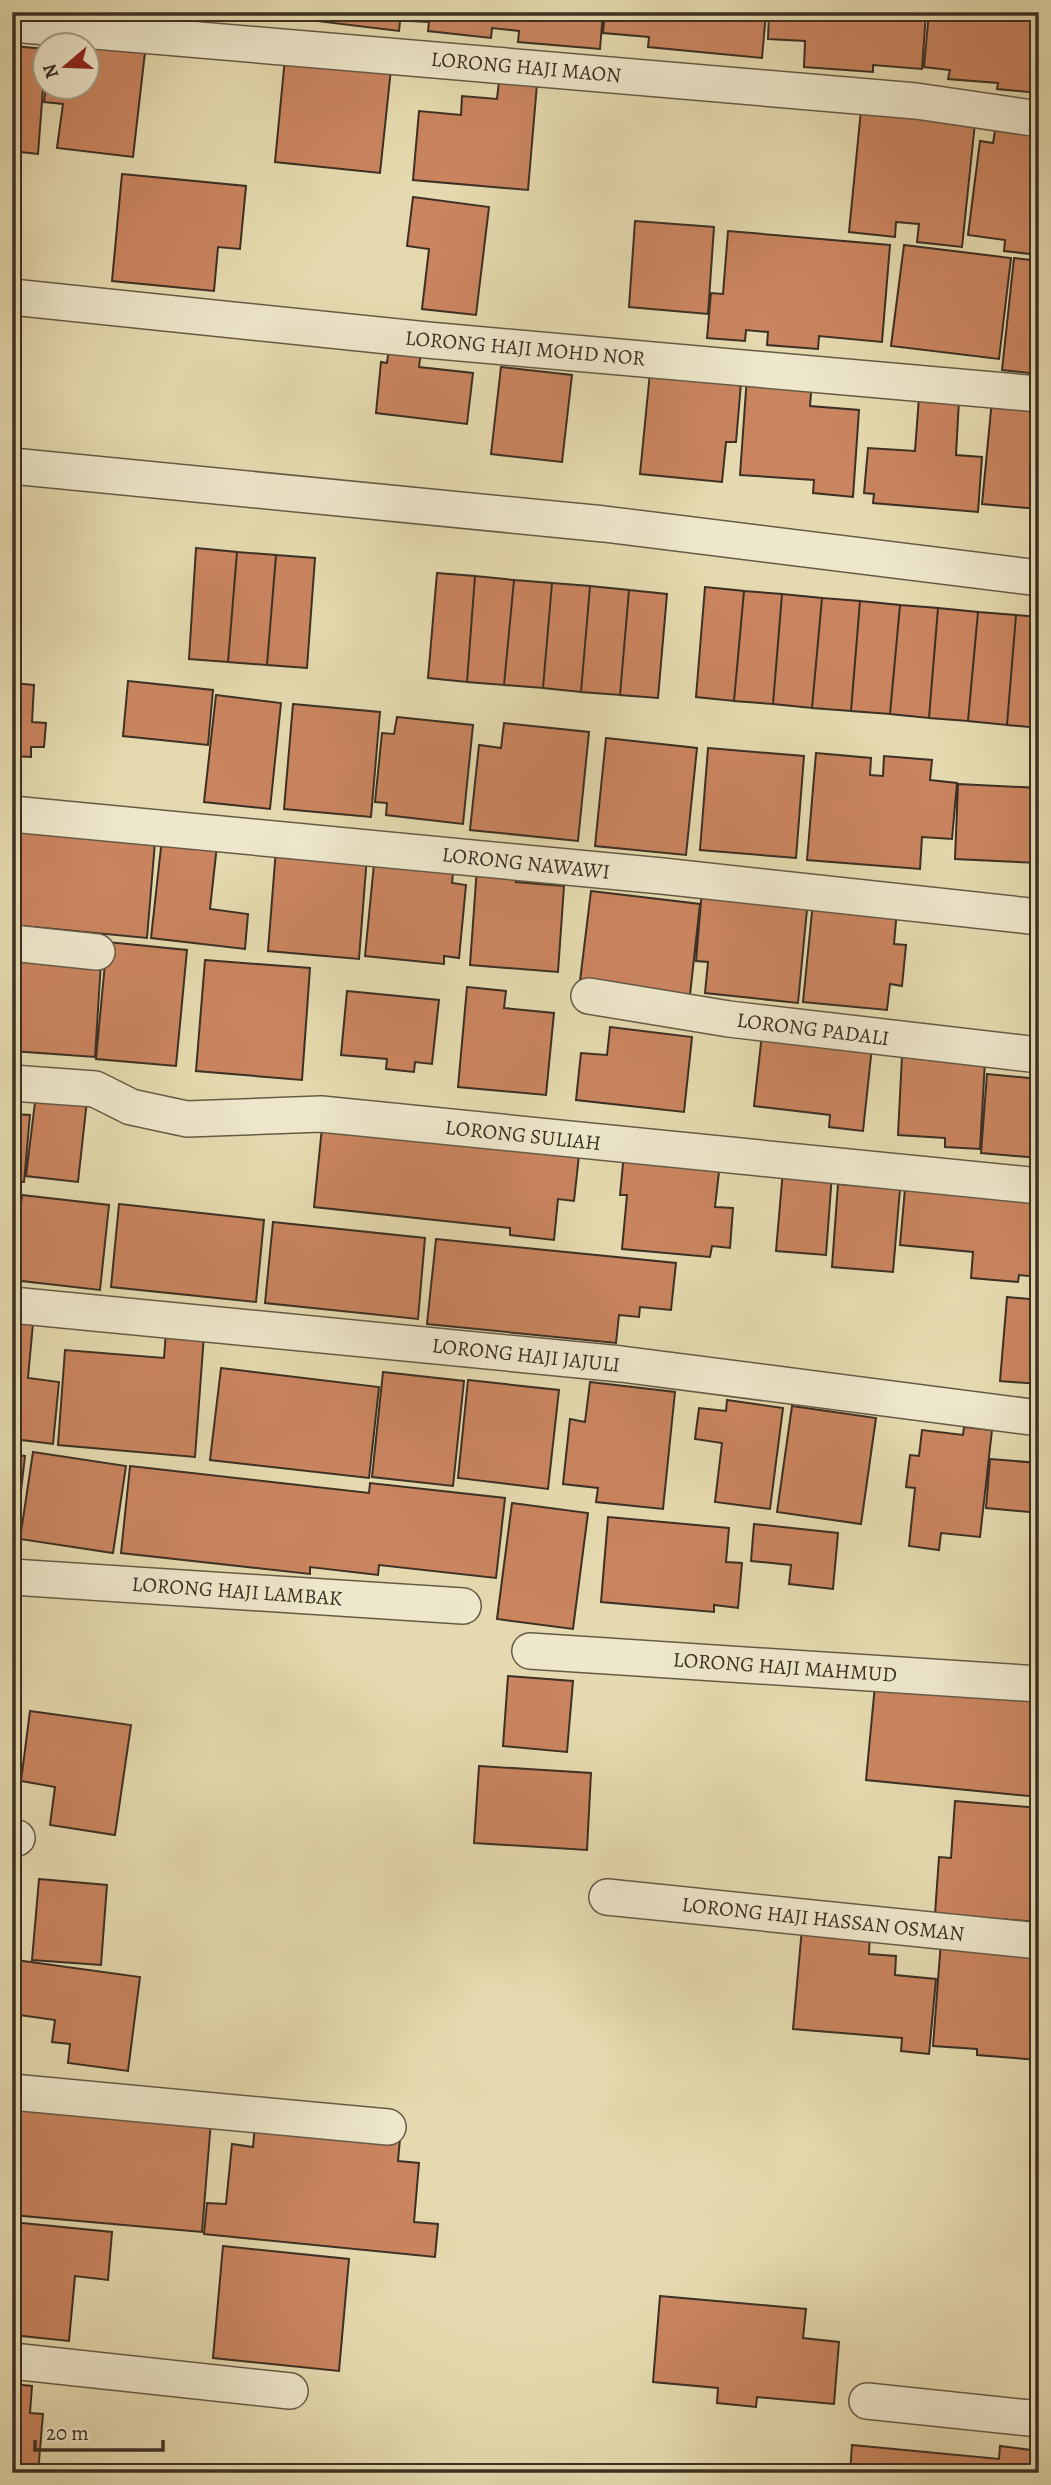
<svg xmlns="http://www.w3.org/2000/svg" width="1051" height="2485" font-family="Alegreya,serif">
	<rect width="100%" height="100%" fill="#e5daaf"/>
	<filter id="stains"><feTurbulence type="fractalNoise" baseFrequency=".00286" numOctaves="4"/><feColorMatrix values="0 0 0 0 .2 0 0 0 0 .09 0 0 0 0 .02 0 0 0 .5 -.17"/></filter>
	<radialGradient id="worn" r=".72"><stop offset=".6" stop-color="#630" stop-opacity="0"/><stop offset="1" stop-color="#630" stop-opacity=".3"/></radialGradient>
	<!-- building -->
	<path fill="#ca8560" stroke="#3c3024" stroke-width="2" d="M309,12H401L399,31L308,20Z
		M412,12H603L600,49L518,42L519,31L492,28L491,38L428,31L429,22L411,21Z
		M605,12H766L762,58L648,47L649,37L603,33Z
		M769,12H926L922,69L873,65V72L804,67L805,41L768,39Z
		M929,12H1039L1038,93L997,89L998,83L948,79L950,70L924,67Z
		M51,40L145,52L133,157L57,148L63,104L44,102L46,86L88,88V46H51Z
		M12,46L46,49L38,154L12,151Z
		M285,58L391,69L380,173L275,162Z
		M499,81L537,84L528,190L413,180L419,111L461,115L462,96L497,99Z
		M861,110L975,123L962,247L917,242L919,224L896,222L895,237L849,232Z
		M996,125L1039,131V255L1004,251L1005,240L968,235L980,141L993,143Z
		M122,174L246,186L240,249L218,247L214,291L112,281Z
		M413,197L489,207L476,315L422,309L429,249L407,246Z
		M635,221L714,227L708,314L629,307Z
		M728,231L890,245L882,342L819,336L818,349L767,345L768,332L746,330L745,341L707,338L711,293L723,294Z
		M904,245L1011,258L999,359L891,346Z
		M1014,258L1039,261V374L1002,370Z
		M389,347L421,351L419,367L473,373L467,424L376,413L381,362L387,363Z
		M651,362L742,371L736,442H726L722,482L640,474Z
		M501,367L572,375L562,462L491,454Z
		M747,376L812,381L810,406L859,410L853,497L813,493L814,480L740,475Z
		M919,397L959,400L956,455L982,457L978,512L873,503L874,494L864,493L868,448L915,451Z
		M992,400L1039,405V509L982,504Z
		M196,548L237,552L228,662L189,659Z
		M237,552L276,555L267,665L228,662Z
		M276,555L315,558L307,668L267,665Z
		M437,573L475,576L467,682L428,678Z
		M475,576L514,580L504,685L467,682Z
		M514,580L552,583L543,688L504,685Z
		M552,583L590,586L581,692L543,688Z
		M590,586L629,590L620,695L581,692Z
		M705,587L744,591L734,701L696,697Z
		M629,590L667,594L658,698L620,695Z
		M744,591L782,594L773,704L734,701Z
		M782,594L822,598L812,708L773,704Z
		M822,598L860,601L851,711L812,708Z
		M860,601L900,605L890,714L851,711Z
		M900,605L938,608L929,718L890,714Z
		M938,608L978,612L968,721L929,718Z
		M978,612L1016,615L1007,725L968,721Z
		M1016,615L1039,617V728L1007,725Z
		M128,681L213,690L208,745L123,736Z
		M12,683L34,685L32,722L46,723L44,747H31V757L12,756Z
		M216,695L281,703L270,809L204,802Z
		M293,704L380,712L371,817L284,809Z
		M397,717L473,725L463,824L386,815L387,803L375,802L382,733L394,734Z
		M504,723L589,732L578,841L470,830L479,745L501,748Z
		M606,738L697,748L686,855L595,846Z
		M708,748L804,756L796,858L700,850Z
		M816,753L871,758L870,775L883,776L884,756L932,760L930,780L957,783L952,839L922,837L920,869L807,860Z
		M958,784L1039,788V863L955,859Z
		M12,816L156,830L147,938L12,925Z
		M162,838L217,845L210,909L248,914L245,949L151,938Z
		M276,849L367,856L359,959L268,951Z
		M374,864L453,873L452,883L466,885L459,958L444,956V964L365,956Z
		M477,867L517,870L516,882L564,886L558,972L470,965Z
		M702,889L808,899L798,1003L705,993L708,962L696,961Z
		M591,891L700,904L690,995L580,981Z
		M813,902L897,910L894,944L906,945L902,986L890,984L887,1010L803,1002Z
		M107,942L187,950L176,1066L96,1059Z
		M12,955L101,962L95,1057L12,1051Z
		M205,960L310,968L302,1080L196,1071Z
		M467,987L506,991L504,1008L554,1013L546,1095L458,1087Z
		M347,991L439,1000L432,1064L415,1062L414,1072L386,1069L387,1059L341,1055Z
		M610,1027L692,1037L684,1112L576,1100L581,1053L607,1055Z
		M762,1034L872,1047L863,1131L829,1127L830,1115L754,1106Z
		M902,1056L985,1061L980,1149L945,1147V1138L898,1135Z
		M987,1074L1039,1079V1158L981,1153Z
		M12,1093H15L13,1114L30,1115L24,1182L12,1181Z
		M36,1094L87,1100L78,1182L26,1176Z
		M322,1127L579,1155L574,1201L558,1199L554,1240L510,1235V1228L314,1207Z
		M624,1153L720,1163L715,1207L733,1208L730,1248L712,1246L710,1257L622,1249L627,1195H620Z
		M783,1170L832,1174L826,1255L776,1251Z
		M838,1184L900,1189L893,1272L832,1267Z
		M905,1189L1039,1201V1277L1019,1275L1018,1282L971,1278L973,1252L900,1245Z
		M22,1195L109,1205L100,1290L13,1280Z
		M119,1204L264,1220L256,1302L111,1287Z
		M273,1222L425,1238L418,1319L265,1303Z
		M436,1239L676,1263L671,1310L640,1307L639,1317L619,1315L616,1343L427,1324Z
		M1007,1297L1039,1300V1384L1000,1381Z
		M12,1321L33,1323L28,1378L59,1382L53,1444L21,1440V1448L12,1447Z
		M166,1332L204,1335L195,1457L58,1445L65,1350L164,1358Z
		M221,1368L379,1387L369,1478L210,1460Z
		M383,1372L464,1381L453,1486L372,1477Z
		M468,1380L559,1390L548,1489L458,1478Z
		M590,1382L675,1392L663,1509L596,1502L598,1488L563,1484L570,1419L585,1422Z
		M727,1400L783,1408L770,1509L715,1502L722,1443L695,1439L699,1408L726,1411Z
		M792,1406L876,1418L861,1524L777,1512Z
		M964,1427L992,1430L980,1537L941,1533L939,1550L909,1546L915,1488L906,1487L910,1455L919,1456L922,1430L963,1435Z
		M33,1452L126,1466L113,1553L20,1539Z
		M12,1455L25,1456L17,1526H12Z
		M990,1459L1039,1463V1513L986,1508Z
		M130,1466L369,1493L370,1483L505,1498L496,1578L379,1565L378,1575L310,1567V1574L121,1553Z
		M512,1503L588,1513L573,1629L497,1619Z
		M608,1517L729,1528L726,1562L742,1563L738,1608L714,1605V1612L601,1602Z
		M754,1524L838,1533L833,1589L789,1584L791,1565L751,1561Z
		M508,1676L573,1681L567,1752L503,1746Z
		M875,1685L1039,1701V1797L866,1780Z
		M30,1711L131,1725L115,1835L50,1825L55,1787L21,1781Z
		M12,1731L20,1732L12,1792Z
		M479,1766L591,1773L587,1850L474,1843Z
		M955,1801L1039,1808V1922L935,1914L939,1857L951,1858Z
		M39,1879L107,1885L101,1965L32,1960Z
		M802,1928L870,1934L869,1954L896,1956L895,1975L936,1979L929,2054L901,2051L902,2038L793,2029Z
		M941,1941L1039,1948V2060L977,2055V2049L933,2046Z
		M16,1960L140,1977L128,2071L68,2063L70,2044L52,2042L55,2020L12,2014Z
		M12,2104L211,2121L202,2232L12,2215Z
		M255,2124L400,2139L398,2161L419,2163L414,2222L438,2224L435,2257L204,2234L207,2203L226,2204L232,2144L253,2147Z
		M12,2222L112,2232L108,2280L75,2276L69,2341L12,2335Z
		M223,2246L349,2259L339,2371L213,2358Z
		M660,2296L806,2309L803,2338L839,2342L834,2404L757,2397L756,2407L717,2403L718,2388L653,2382Z
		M12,2384L32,2386L30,2413L43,2414L38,2473H12Z
		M852,2445L999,2459L1000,2446L1039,2451V2473H850Z"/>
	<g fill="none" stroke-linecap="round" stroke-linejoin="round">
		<defs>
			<path id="street" d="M12,24L916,101L1039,119
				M12,297L427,340L1039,394
				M12,466L604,524L1039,578
				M12,814L662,876L1039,917
				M12,943L97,952
				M589,996L729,1019L1039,1055
				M12,1083L95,1089L131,1107L187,1119L321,1114L1039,1186
				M12,1305L621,1364L1039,1418
				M12,1577L463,1606
				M530,1651L1039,1684
				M12,1838H17
				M607,1897L1039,1941
				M12,2092L388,2127
				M12,2361L290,2391
				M867,2401L1039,2419"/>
		</defs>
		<!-- street casing -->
		<use href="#street" stroke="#665a47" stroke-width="38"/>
		<!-- street -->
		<use href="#street" stroke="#eee7cb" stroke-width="35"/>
	</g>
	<g text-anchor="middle" stroke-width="5" stroke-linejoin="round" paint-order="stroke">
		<!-- street labels -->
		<g font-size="21" fill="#3c3024" stroke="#eee7cb">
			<text transform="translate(526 67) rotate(5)" y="7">LORONG HAJI MAON</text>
			<text transform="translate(525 348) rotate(5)" y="7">LORONG HAJI MOHD NOR</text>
			<text transform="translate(526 863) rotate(6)" y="7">LORONG NAWAWI</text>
			<text transform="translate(813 1029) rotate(7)" y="7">LORONG PADALI</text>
			<text transform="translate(523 1135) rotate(6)" y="7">LORONG SULIAH</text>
			<text transform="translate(526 1355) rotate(6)" y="7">LORONG HAJI JAJULI</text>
			<text transform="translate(237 1591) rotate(4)" y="7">LORONG HAJI LAMBAK</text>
			<text transform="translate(785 1667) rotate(4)" y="7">LORONG HAJI MAHMUD</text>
			<text transform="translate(823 1919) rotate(6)" y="7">LORONG HAJI HASSAN OSMAN</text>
		</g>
	</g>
	<!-- margin -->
	<rect width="1051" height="2485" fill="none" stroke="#e5daaf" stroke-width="42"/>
	<rect x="14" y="14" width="1023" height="2457" fill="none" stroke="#3c3024" stroke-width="3.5"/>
	<rect x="21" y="21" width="1009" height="2443" fill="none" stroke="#3c3024" stroke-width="2"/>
	<!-- north arrow -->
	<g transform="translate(66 66) rotate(251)"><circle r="33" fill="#eee7cb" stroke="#a79e88" stroke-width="2"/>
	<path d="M0-5L12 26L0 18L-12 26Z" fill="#8f2418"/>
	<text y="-10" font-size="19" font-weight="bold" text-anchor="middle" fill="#3c3024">N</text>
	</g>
	<!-- scale -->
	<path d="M35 2440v10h128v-10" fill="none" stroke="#3c3024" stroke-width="3.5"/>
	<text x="46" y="2440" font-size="21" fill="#3c3024" stroke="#eee7cb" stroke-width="5" paint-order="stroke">20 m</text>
	<rect width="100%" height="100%" filter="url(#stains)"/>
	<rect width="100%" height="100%" fill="url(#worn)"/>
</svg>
